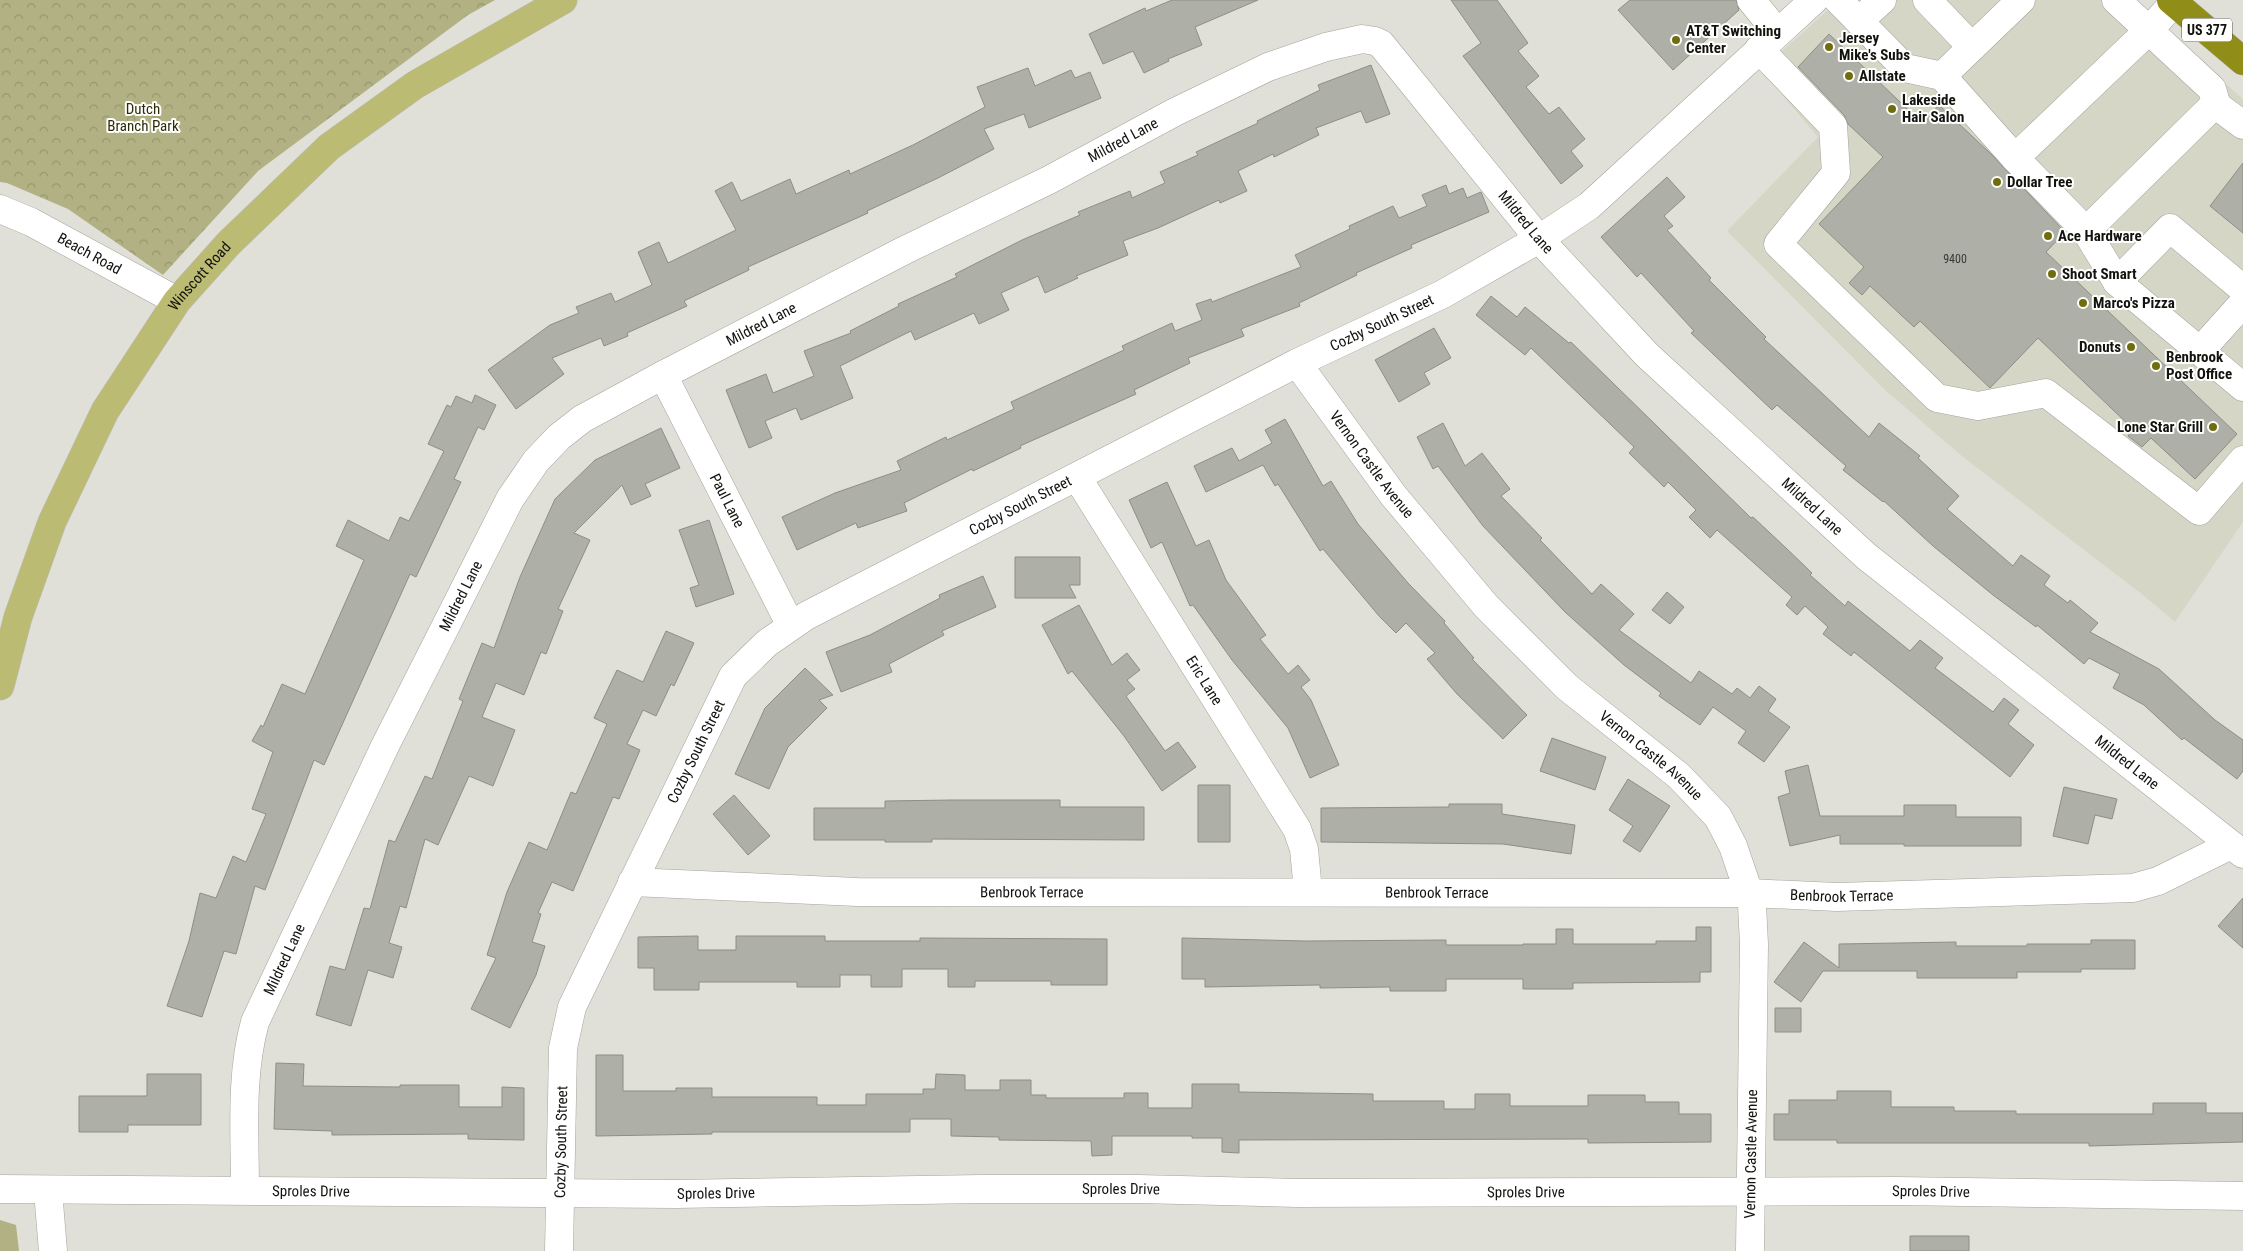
<svg xmlns="http://www.w3.org/2000/svg" width="2243" height="1251" font-family="'Roboto Condensed',sans-serif">
	<defs>
		<pattern id="park-crowns" width="20" height="18" patternUnits="userSpaceOnUse" patternTransform="scale(1.25)"><rect width="20" height="18" fill="#b1b183"/><path d="M2 6a3 3 0 1 1 6 0M12 15a3 3 0 1 1 6 0" fill="none" stroke="#979770"/></pattern>
	</defs>
	<rect width="100%" height="100%" fill="#e0e0d8"/>
	<!-- built -->
	<path fill="#d6d6c7" d="M1839,0H2137L2180,43L2243,99V522L2175,622L2143,595L1963,457L1885,390L1727,231L1818,137L1761,70Z"/>
	<!-- grass -->
	<path fill="#b1b183" d="M0,1220L16,1225L19,1251H0Z"/>
	<!-- park -->
	<path fill="url(#park-crowns)" d="M0,0H495L468,15L258,171L163,275L68,209L7,183L0,182Z"/>
	<!-- building -->
	<path fill="#aeafa7" stroke="#8e8e87" d="M1172,0H1258L1195,27L1202,45L1168,59L1169,61L1144,73L1133,51L1103,64L1089,34L1145,8L1146,11Z
		M1451,0H1497L1528,43L1518,51L1539,76L1526,87L1549,114L1559,107L1585,139L1571,151L1583,166L1561,184L1463,56L1481,43Z
		M1630,0H1736L1739,10L1673,70L1618,10Z
		M1829,34L1922,123L1939,105L1991,154L2065,232L2046,252L2237,434L2195,479L2151,438L2142,447L2128,436L2133,429L2038,338L1990,388L1920,321L1914,327L1870,286L1862,295L1849,283L1864,267L1819,224L1883,157L1848,124L1844,115L1798,67Z
		M1371,65L1390,114L1366,123L1361,111L1316,128L1319,135L1274,157L1273,154L1238,171L1247,191L1220,203L1219,200L1158,228L1123,241L1128,255L1076,276L1078,278L1045,293L1038,276L1001,293L1009,310L979,324L974,313L915,340L911,331L840,366L853,398L801,420L796,408L765,421L772,438L749,448L726,390L766,374L773,393L814,376L804,351L851,333L850,331L899,306L898,304L957,277L955,274L1022,240L1080,215L1078,212L1130,191L1132,198L1165,183L1160,172L1198,155L1196,152L1258,123L1257,121L1320,90L1318,85Z
		M1028,68L1035,86L1071,70L1075,78L1090,72L1101,98L1029,128L1024,114L984,129L994,149L938,178L867,211L868,213L748,267L749,270L684,301L687,306L627,333L628,336L604,346L601,338L552,358L564,374L516,409L488,370L550,325L579,313L576,307L611,293L615,302L652,285L638,252L659,242L668,263L736,230L715,191L732,182L741,201L790,179L796,194L849,170L850,174L913,145L985,107L977,87Z
		M2243,163V233L2210,206Z
		M1667,177L1685,197L1664,216L1673,226L1667,230L1711,278L1709,280L1766,337L1764,339L1869,437L1879,423L1920,456L1918,458L1959,496L1947,509L2013,566L2021,555L2050,576L2044,585L2068,603L2070,600L2098,623L2090,632L2159,669L2215,720L2243,740V771L2237,779L2184,738L2182,740L2144,705L2113,688L2120,674L2089,658L2084,664L2037,625L2036,627L1993,595L1933,546L1884,501L1883,502L1843,470L1846,466L1777,405L1772,410L1691,333L1694,331L1641,273L1637,277L1601,237Z
		M1446,185L1449,194L1463,188L1467,198L1481,192L1489,212L1411,245L1412,248L1356,273L1357,275L1299,303L1300,306L1241,329L1244,336L1188,358L1190,363L1134,390L1136,394L1020,446L1021,448L973,471L972,469L904,503L907,511L858,528L856,523L797,550L782,517L835,493L901,470L897,461L946,437L947,440L1014,409L1011,402L1124,350L1122,346L1172,323L1175,331L1202,320L1196,304L1211,299L1212,302L1301,267L1295,255L1350,229L1349,226L1393,206L1399,218L1427,206L1422,195Z
		M1491,296L1517,317L1525,307L1569,343L1571,342L1751,518L1753,517L1786,548L1812,573L1810,575L1845,606L1848,601L1910,651L1920,640L1943,658L1935,668L1993,712L2004,698L2019,710L2008,724L2034,745L2010,777L1854,652L1851,656L1823,634L1828,627L1805,606L1797,615L1786,605L1792,597L1717,530L1710,538L1689,517L1696,510L1668,482L1664,487L1629,453L1634,447L1531,348L1525,355L1476,315Z
		M1434,328L1451,358L1424,373L1430,384L1399,402L1375,360Z
		M475,395L496,405L484,430L478,427L454,479L461,482L416,577L410,574L324,765L314,760L265,890L255,886L236,954L224,951L202,1017L167,1006L189,941L200,893L216,898L233,856L246,862L266,814L252,809L273,752L252,741L261,725L263,727L282,684L305,694L364,560L336,546L348,520L389,541L400,517L409,521L444,451L428,444L447,405L451,407L456,396L472,403Z
		M1285,419L1323,486L1331,481L1358,524L1408,583L1445,621L1444,623L1474,658L1472,659L1527,715L1503,739L1457,694L1427,659L1435,653L1406,623L1396,633L1379,616L1323,549L1320,551L1278,484L1275,486L1263,465L1206,492L1194,466L1232,448L1239,461L1272,443L1265,430Z
		M1443,423L1465,466L1482,453L1510,489L1501,496L1542,538L1540,540L1592,594L1601,584L1634,614L1619,630L1691,683L1699,671L1732,694L1737,688L1750,698L1759,686L1776,699L1768,711L1790,727L1764,762L1738,743L1746,731L1713,707L1700,725L1659,696L1661,693L1624,665L1565,612L1483,526L1438,466L1433,469L1417,437Z
		M661,428L680,468L645,484L651,496L631,505L622,485L574,533L590,540L558,609L563,611L546,654L541,652L524,695L496,683L482,717L515,730L493,786L469,776L438,845L425,839L406,908L400,906L389,943L402,947L393,978L368,970L351,1026L316,1015L330,966L345,970L364,908L370,909L389,840L395,842L425,776L432,779L463,701L459,699L482,643L494,648L520,577L555,499L595,460Z
		M1167,482L1196,546L1209,540L1226,580L1266,635L1260,639L1288,674L1298,665L1310,680L1301,687L1311,700L1339,765L1310,778L1288,728L1232,660L1193,605L1190,606L1162,542L1151,548L1129,500Z
		M709,520L734,594L696,607L690,588L699,585L679,530Z
		M1015,557H1080V585H1069L1076,598H1015Z
		M983,576L996,607L942,631L944,635L889,664L892,672L841,692L826,652L870,635L940,598L939,595Z
		M1667,592L1684,607L1670,624L1652,610Z
		M1079,605L1112,665L1127,653L1140,670L1127,680L1135,689L1126,696L1165,751L1178,742L1196,767L1162,791L1124,736L1072,671L1068,674L1042,625Z
		M666,631L694,643L674,686L671,684L656,716L643,710L627,744L640,750L619,799L613,797L573,891L552,882L538,913L541,914L532,942L545,946L536,975L510,1028L471,1009L496,958L487,955L507,892L529,842L547,850L571,792L576,794L607,724L594,718L617,670L643,682Z
		M805,668L833,695L819,700L827,708L788,747L769,789L735,774L765,708Z
		M1552,738L1606,757L1595,790L1540,771Z
		M1808,765L1820,816H1904V805H1956V817H2021V846H1904V844H1840V835L1790,846L1778,797L1790,793L1785,771Z
		M1628,779L1670,806L1640,852L1623,841L1633,826L1609,810Z
		M1198,785H1230V842H1198Z
		M2064,787L2117,799L2112,819L2095,815L2088,844L2053,836Z
		M734,795L770,836L748,855L713,814Z
		M952,800H1060V807H1144V840L932,839V842H885V840H814V808H885V801Z
		M1449,804H1502V814L1575,825L1571,854L1503,844L1321,842V808L1449,807Z
		M2243,898V948L2218,926Z
		M1696,927H1711V972H1700V982L1573,983V989H1523V979H1446V991H1390V987L1320,988V985L1205,987V979H1182V938L1305,941L1446,940V945H1523V944H1556V929H1573V944H1656V941H1696Z
		M698,936V950H736V936H825V941H920V938L1107,939V985H1051V981H975V987H948V969H902V987H871V975H840V987H797V982H699V990H654V968H638V937Z
		M2091,940H2135V969H2081V972H2017V978H1917V971H1823L1801,1002L1774,982L1804,942L1839,968V944L1956,942V946H2027V944H2091Z
		M1775,1008H1801V1032H1775Z
		M596,1055H623V1091H676V1088H712V1097H817V1105H866V1094H923V1089H935L936,1074L965,1075V1090H1000V1080H1031V1095H1046V1098H1124V1093H1148V1108H1192V1084H1239V1092L1373,1094V1101H1444V1109H1475V1094H1510V1106H1588V1095H1645V1102H1679V1114H1711V1142L1588,1143V1139L1239,1140V1153L1222,1152V1138H1192V1136H1112V1155L1092,1156L1091,1141L999,1140V1137L951,1136V1119H910V1132H712V1134L596,1136Z
		M276,1063L304,1064L303,1086L400,1087V1085H459V1107H502V1087L524,1088V1140L468,1139V1134L332,1135V1131L274,1129Z
		M147,1074H201V1125H128V1132H79V1096H147Z
		M1837,1091H1891V1107H1954V1111H2016V1114H2153V1103H2206V1113H2243V1142L2089,1146V1143H1837V1140H1774V1114H1789V1100H1837Z
		M1910,1236H1969V1251H1910Z"/>
	<g fill="none" stroke-linecap="round" stroke-linejoin="round">
		<defs>
			<g id="minor">
				<path d="M1751,0L1777,32"/>
				<path d="M1838,0L1905,68L1942,76L2015,158L2148,31L2174,3"/>
				<path d="M1927,0L1972,47"/>
				<path d="M1859,21L1882,0"/>
				<path d="M1759,49L1833,126L1836,173L1778,244L1937,398L1978,406L2046,393L2199,511L2243,460"/>
				<path d="M1942,76L2021,0"/>
				<path d="M2216,105L2243,125"/>
				<path d="M2015,158L2086,231L2117,282L2243,387"/>
				<path id="s1" d="M0,209L31,222L177,301"/>
				<path d="M2086,231L2216,103L2212,89L2116,0"/>
				<path d="M2117,282L2170,228L2243,289"/>
				<path d="M2200,351L2243,303"/>
				<path id="s2" d="M1297,363L1393,495L1486,606L1567,687L1679,776L1718,817L1733,846L1749,893L1752,905L1754,944L1750,1251"/>
				<path id="s3" d="M663,375L791,626"/>
				<path id="s4" d="M1077,477L1297,829L1304,849L1308,891"/>
				<path id="s5" d="M632,882L857,892L1749,893L1837,897L2133,888L2158,881L2231,845"/>
				<path id="s6" d="M0,1189L676,1194L981,1189H1139L1297,1193L1897,1191L2243,1196"/>
				<path id="s7" d="M245,1190C245,1134 240,1076 255,1022L385,746L510,499L536,461L559,437L582,419L663,375L905,250L1049,180L1175,112L1268,67L1326,47L1362,39L1375,41L1381,44L1539,239L1647,355L1866,556L2243,854"/>
				<path d="M48,1191L53,1251"/>
				<path id="s8" d="M559,1251L563,1048L572,1007L733,676L767,643L806,616L1297,363L1443,294L1539,239L1589,206L1814,0"/>
			</g>
			<g id="major">
				<path id="s9" d="M0,686L18,617L52,522L105,411L177,301L229,243L329,147L415,85L563,0"/>
			</g>
			<path id="highway" d="M2171,0L2243,61"/>
		</defs>
		<!-- minor casing -->
		<use href="#minor" stroke="#a4a49d" stroke-width="29"/>
		<!-- major casing -->
		<use href="#major" stroke="#bdbdbc" stroke-width="29"/>
		<!-- highway casing -->
		<use href="#highway" stroke="#bdbdbc" stroke-width="29"/>
		<!-- minor -->
		<use href="#minor" stroke="#fff" stroke-width="28"/>
		<!-- major -->
		<use href="#major" stroke="#bcbb74" stroke-width="28"/>
		<!-- highway -->
		<use href="#highway" stroke="#908e18" stroke-width="28"/>
	</g>
	<!-- markers -->
	<g fill="#6f6d0e" stroke="#fffffe" stroke-width="2">
		<circle cx="1676" cy="40" r="5"/>
		<circle cx="1829" cy="47" r="5"/>
		<circle cx="1849" cy="76" r="5"/>
		<circle cx="1892" cy="109" r="5"/>
		<circle cx="1997" cy="182" r="5"/>
		<circle cx="2048" cy="236" r="5"/>
		<circle cx="2052" cy="274" r="5"/>
		<circle cx="2083" cy="303" r="5"/>
		<circle cx="2131" cy="347" r="5"/>
		<circle cx="2156" cy="366" r="5"/>
		<circle cx="2213" cy="427" r="5"/>
	</g>
	<g text-anchor="middle" stroke-width="4" stroke-linejoin="round" paint-order="stroke">
		<!-- number labels -->
		<g font-size="12" fill="#393935">
			<text x="1955" y="263">9400</text>
		</g>
		<!-- shield labels -->
		<rect fill="#fffffe" stroke="#595957" stroke-width="1" x="2182" y="18.5" width="50" height="23" rx="4"/>
		<g font-size="14" font-weight="bold" fill="#12120f">
			<text x="2207" y="35">US 377</text>
		</g>
		<!-- poi labels -->
		<g font-size="15" font-weight="bold" fill="#12120f" stroke="#fffffe" text-anchor="start">
			<text x="1686" y="36">AT&amp;T Switching<tspan x="1686" dy="17">Center</tspan></text>
			<text x="1839" y="43">Jersey<tspan x="1839" dy="17">Mike's Subs</tspan></text>
			<text x="1859" y="81">Allstate</text>
			<text x="1902" y="105">Lakeside<tspan x="1902" dy="17">Hair Salon</tspan></text>
			<text x="2007" y="187">Dollar Tree</text>
			<text x="2058" y="241">Ace Hardware</text>
			<text x="2062" y="279">Shoot Smart</text>
			<text x="2093" y="308">Marco's Pizza</text>
			<text x="2121" y="352" text-anchor="end">Donuts</text>
			<text x="2166" y="362">Benbrook<tspan x="2166" dy="17">Post Office</tspan></text>
			<text x="2203" y="432" text-anchor="end">Lone Star Grill</text>
		</g>
		<!-- park labels -->
		<g font-size="15" fill="#2d2c09" stroke="#fffffe">
			<text x="143" y="114">Dutch<tspan x="143" dy="17">Branch Park</tspan></text>
		</g>
		<!-- street labels -->
		<g font-size="15" fill="#12120f" stroke="#fffffe">
			<text dy="5" stroke="none"><textPath href="#s7" startOffset="1468">Mildred Lane</textPath></text>
			<text dy="5" stroke="none"><textPath href="#s7" startOffset="1978">Mildred Lane</textPath></text>
			<text dy="5" stroke="none"><textPath href="#s1" startOffset="100">Beach Road</textPath></text>
			<text dy="5" stroke="none"><textPath href="#s9" startOffset="460">Winscott Road</textPath></text>
			<text dy="5" stroke="none"><textPath href="#s8" startOffset="1354">Cozby South Street</textPath></text>
			<text dy="5" stroke="none"><textPath href="#s7" startOffset="1062">Mildred Lane</textPath></text>
			<text dy="5" stroke="none"><textPath href="#s2" startOffset="126">Vernon Castle Avenue</textPath></text>
			<text dy="5" stroke="none"><textPath href="#s3" startOffset="141">Paul Lane</textPath></text>
			<text dy="5" stroke="none"><textPath href="#s8" startOffset="949">Cozby South Street</textPath></text>
			<text dy="5" stroke="none"><textPath href="#s7" startOffset="2382">Mildred Lane</textPath></text>
			<text dy="5" stroke="none"><textPath href="#s7" startOffset="642">Mildred Lane</textPath></text>
			<text dy="5" stroke="none"><textPath href="#s4" startOffset="240">Eric Lane</textPath></text>
			<text dy="5" stroke="none"><textPath href="#s8" startOffset="529">Cozby South Street</textPath></text>
			<text dy="5" stroke="none"><textPath href="#s2" startOffset="531">Vernon Castle Avenue</textPath></text>
			<text dy="5" stroke="none"><textPath href="#s7" startOffset="2788">Mildred Lane</textPath></text>
			<text dy="5" stroke="none"><textPath href="#s5" startOffset="400">Benbrook Terrace</textPath></text>
			<text dy="5" stroke="none"><textPath href="#s5" startOffset="805">Benbrook Terrace</textPath></text>
			<text dy="5" stroke="none"><textPath href="#s5" startOffset="1210">Benbrook Terrace</textPath></text>
			<text dy="5" stroke="none"><textPath href="#s7" startOffset="238">Mildred Lane</textPath></text>
			<text dy="5" stroke="none"><textPath href="#s8" startOffset="109">Cozby South Street</textPath></text>
			<text transform="translate(1751 1154) rotate(-89)" y="5">Vernon Castle Avenue</text>
			<text dy="5" stroke="none"><textPath href="#s6" startOffset="1121">Sproles Drive</textPath></text>
			<text dy="5" stroke="none"><textPath href="#s6" startOffset="311">Sproles Drive</textPath></text>
			<text dy="5" stroke="none"><textPath href="#s6" startOffset="1526">Sproles Drive</textPath></text>
			<text dy="5" stroke="none"><textPath href="#s6" startOffset="1931">Sproles Drive</textPath></text>
			<text dy="5" stroke="none"><textPath href="#s6" startOffset="716">Sproles Drive</textPath></text>
		</g>
	</g>
</svg>
